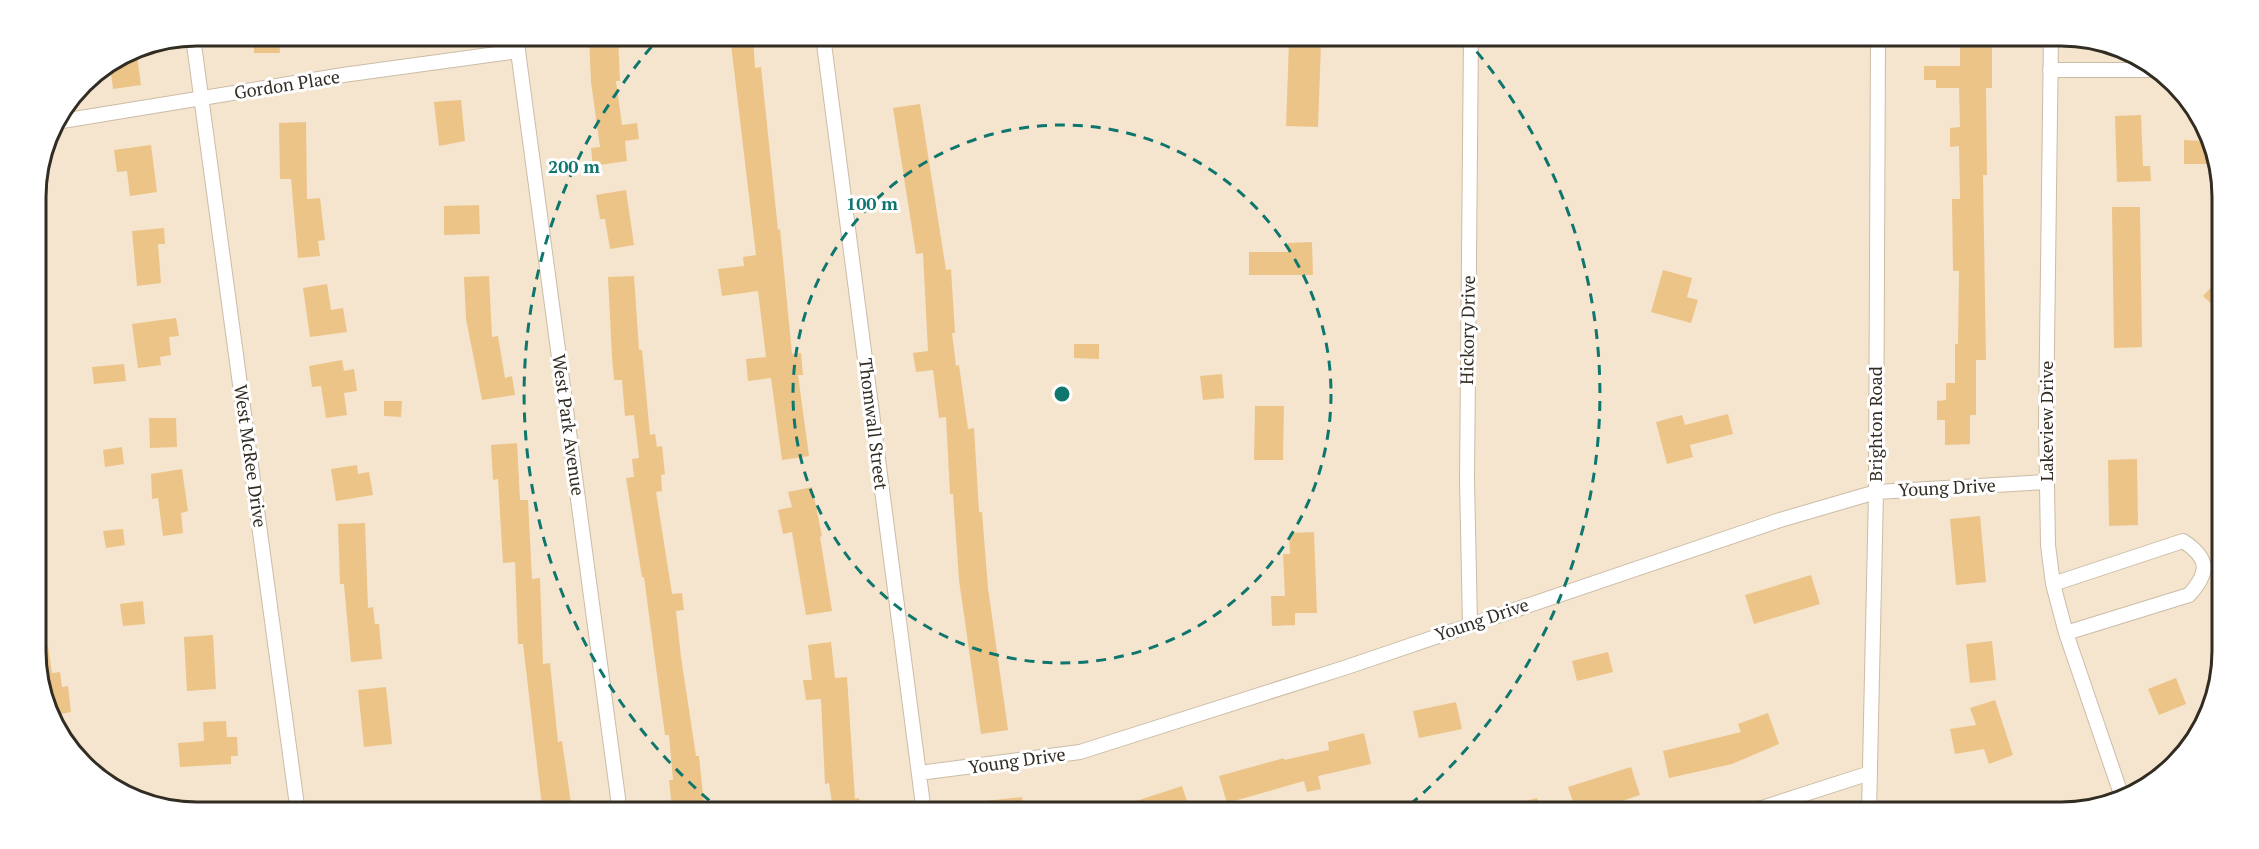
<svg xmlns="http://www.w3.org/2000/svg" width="2259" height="849" font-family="'PT Serif',serif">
	<rect width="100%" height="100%" fill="#f5e5ce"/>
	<!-- building -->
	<path fill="#ecc488" d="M254,36H279L280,53H254Z
		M589,36H618L620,81H616L622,125L637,123L639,139L625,141L627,161L593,166L591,148L600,147L591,82Z
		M730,36H753L755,68L761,67L778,230L780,229L792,354L801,353L803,375H798L809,456L782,460L771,378L748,381L746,359L766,357L758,291L722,296L718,269L744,266L743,257L756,255Z
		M1289,42L1321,43L1318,127L1286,126Z
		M1960,47H1992V88H1986L1987,175H1983L1986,360H1976V415H1970V444L1945,445V420H1937V401L1946,400V383H1955V344H1958L1959,271H1953L1952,199H1960L1959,146L1950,147V128L1960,127L1959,88H1936V80H1924V66H1960Z
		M136,48L141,85L113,89L110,65Z
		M461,100L465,141L439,146L434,102Z
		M920,104L946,270L951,269L955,333H952L956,366L959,365L968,429L974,428L979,512H982L988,588L1008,730L981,734L959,580L953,494H950L946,417L939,418L933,370L916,372L913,353L928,351L923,253L916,254L893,108Z
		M2141,115L2143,166H2150L2151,181L2117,182L2115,116Z
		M306,122L307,199L320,198L325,240L318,241L320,256L298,258L291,179H280L279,123Z
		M2184,140L2205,141L2216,164H2184Z
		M151,145L157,192L130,196L127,171L117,172L114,150Z
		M626,190L634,245L610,249L605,219H600L596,195Z
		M479,205L480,234L444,235V206Z
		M2112,207H2140L2142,347L2114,348Z
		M164,228L165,244H158L161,283L137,286L132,231Z
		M1312,242L1313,275H1249V252H1288V243Z
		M1663,270L1692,278L1687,297L1698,300L1691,323L1651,312Z
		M489,276L492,337L498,336L505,378L512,376L515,395L482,400L466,319L464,277Z
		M634,276L639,350H642L650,435L655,434L657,447L662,446L665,474L661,475L662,491L656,492L672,594L682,593L684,610L676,611L681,657L696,756H699L704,805L672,808L669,780H673L669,735H665L644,577H642L626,478L634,477L632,459L639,458L634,415L625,416L622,380H614L612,357L608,277Z
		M2222,276V314L2203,296Z
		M327,284L331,310L343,308L347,332L310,337L303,288Z
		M176,318L179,336L169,337L171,355L160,357L161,365L138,368L132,324Z
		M1074,344H1099V359L1074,358Z
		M342,360L344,371L354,369L357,391L344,393L347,415L326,418L321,386L312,387L309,366Z
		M124,364L126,381L94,384L92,367Z
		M1222,374L1224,398L1203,400L1200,376Z
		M384,401H402L401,417L384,416Z
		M1255,406H1284L1283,460H1254Z
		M1728,414L1733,434L1690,445L1693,457L1667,464L1656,422L1682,415L1685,425Z
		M149,418H176L177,447L150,448Z
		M517,443L520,500H528L532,579L540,578L543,664L550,663L558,742L562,741L571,803L542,807L523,644H518L515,562L503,563L498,479L493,480L491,445Z
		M122,447L124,464L105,467L103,450Z
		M2137,459L2138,525L2109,526L2108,460Z
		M357,465L358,474L369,472L373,495L336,501L331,469Z
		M182,469L188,511L181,513L183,533L163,536L158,498L152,499L151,474Z
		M812,487L822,536L820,537L832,611L806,615L792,532L783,534L778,510L792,507L788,492Z
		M1980,516L1986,582L1956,585L1950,519Z
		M365,523L368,608L373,607L375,624H379L382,659L351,662L344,584H340L338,524Z
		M123,529L125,545L106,548L103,531Z
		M1314,532L1317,613H1295V625L1272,626L1271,596H1285L1283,554H1290L1289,533Z
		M1811,575L1820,604L1754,624L1745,595Z
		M143,601L145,624L123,626L120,604Z
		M213,635L216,689L187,691L184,637Z
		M1992,641L1996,680L1970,683L1966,644Z
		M831,642L835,678L847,677L855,799L859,798L862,813H818V805L832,803L829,783L825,784L821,699L806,700L803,680H812L808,645Z
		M39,646H48L52,673L60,672L62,687L68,686L71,712L55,715L39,683Z
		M1608,652L1613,672L1577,681L1572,661Z
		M2176,678L2186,704L2159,715L2148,689Z
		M386,687L392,744L364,747L358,690Z
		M1995,700L2013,755L1989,764L1984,749L1955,754L1950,729L1976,725L1970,708Z
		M1456,702L1462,729L1419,738L1413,711Z
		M1768,713L1779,744L1732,764L1669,778L1663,751L1741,732L1738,724Z
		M226,721L227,737H237L238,756H231V764L180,767L178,743L204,741L203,722Z
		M1364,733L1371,764L1318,776L1321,789L1307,792L1304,781L1227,803L1219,776L1284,758V760L1329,750L1328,742Z
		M1631,767L1640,795L1586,813H1577L1568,787Z
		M1182,786L1191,813H1109V810Z
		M1022,797L1024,813H966V803Z
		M1537,798L1541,813H1498L1497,808Z"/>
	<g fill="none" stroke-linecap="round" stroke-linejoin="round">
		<defs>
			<path id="minor" d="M516,36L620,813
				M823,36L924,813
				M2051,36L2046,424L2048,545L2053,584L2066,633L2121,794
				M193,37L298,813
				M2050,70H2151
				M56,122L343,75L518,51
				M2053,584L2183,541C2209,558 2210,572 2189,595L2066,633
				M1470,624L1467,480L1471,36
				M919,773L1080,752L1347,667L1780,520L1876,492L2046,482
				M1746,813L1870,773
				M1869,813L1876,492L1878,36"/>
		</defs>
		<!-- minor casing -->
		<use href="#minor" stroke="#cbbca6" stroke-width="16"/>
		<!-- minor -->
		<use href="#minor" stroke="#fff" stroke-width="14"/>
	</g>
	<!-- distance rings -->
	<g fill="none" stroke="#0f766e" stroke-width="3" stroke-dasharray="10 8">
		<circle cx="1062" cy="394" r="269"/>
		<path d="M723 812A538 538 0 0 1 659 38M1465 38A538 538 0 0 1 1401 812"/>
	</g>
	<g text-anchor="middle" stroke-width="6" stroke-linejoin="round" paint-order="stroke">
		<!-- street labels -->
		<g font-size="18" fill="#322c23" stroke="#fff">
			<text transform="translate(287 85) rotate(-9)" y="6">Gordon Place</text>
			<text transform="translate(1468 330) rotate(-89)" y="6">Hickory Drive</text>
			<text transform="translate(2047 421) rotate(-90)" y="6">Lakeview Drive</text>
			<text transform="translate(873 424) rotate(83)" y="6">Thomwall Street</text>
			<text transform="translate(1876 424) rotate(-90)" y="6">Brighton Road</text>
			<text transform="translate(568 425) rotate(82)" y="6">West Park Avenue</text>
			<text transform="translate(250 456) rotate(82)" y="6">West McRee Drive</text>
			<text transform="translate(1947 488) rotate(-3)" y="6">Young Drive</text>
			<text transform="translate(1482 620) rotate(-19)" y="6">Young Drive</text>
			<text transform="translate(1017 761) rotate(-8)" y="6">Young Drive</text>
		</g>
	</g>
	<!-- crop -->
	<path d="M0 0H2259V849H0ZM197 46H2061A151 151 0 0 1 2212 197V651A151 151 0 0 1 2061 802H197A151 151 0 0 1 46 651V197A151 151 0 0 1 197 46Z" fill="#fff" fill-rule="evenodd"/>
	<path fill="none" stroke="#322c23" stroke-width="3" d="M197 46H2061A151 151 0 0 1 2212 197V651A151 151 0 0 1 2061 802H197A151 151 0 0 1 46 651V197A151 151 0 0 1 197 46Z"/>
	<circle cx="1062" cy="394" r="9" fill="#0f766e" stroke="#fff" stroke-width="3"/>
	<g font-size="18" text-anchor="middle" font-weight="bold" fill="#0f766e" stroke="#fff" stroke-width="6" stroke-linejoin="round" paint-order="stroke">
		<text x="574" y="173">200 m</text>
		<text x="872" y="210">100 m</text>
	</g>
</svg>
